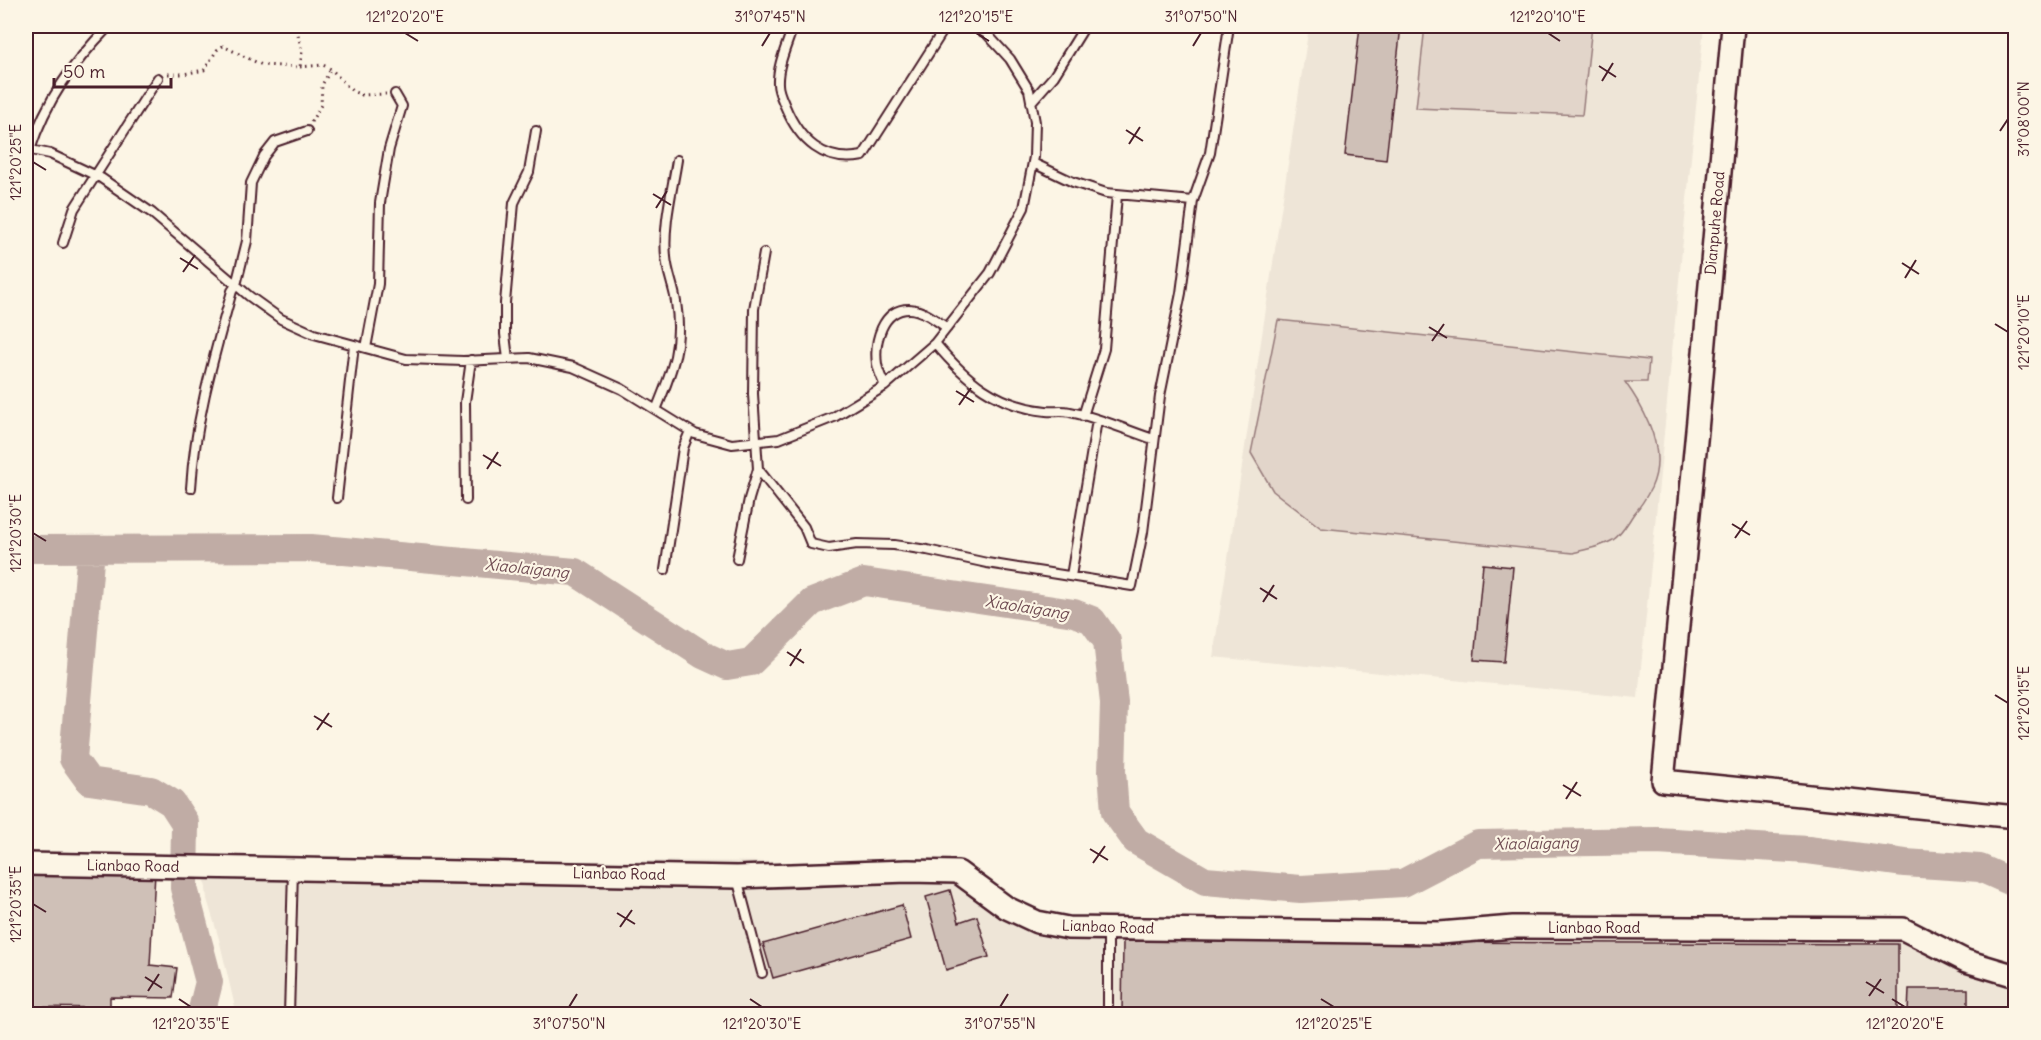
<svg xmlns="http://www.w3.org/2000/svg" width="2041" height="1040" font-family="Delius,sans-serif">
	<rect width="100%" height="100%" fill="#fcf5e5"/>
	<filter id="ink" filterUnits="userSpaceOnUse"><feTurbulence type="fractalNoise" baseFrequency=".0167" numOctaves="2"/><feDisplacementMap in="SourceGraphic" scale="12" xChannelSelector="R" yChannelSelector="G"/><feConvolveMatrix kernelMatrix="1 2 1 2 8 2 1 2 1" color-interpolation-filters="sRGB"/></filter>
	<g filter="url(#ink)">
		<!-- built -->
		<path fill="#eee5d7" d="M1309,26H1704L1638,698L1213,657Z
			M203,858L962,863L1016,901L1041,913L1083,920L1442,927L1479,916L1905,915L1980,957L2016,960L2015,1014H26V1009L235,1007L219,939L207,899Z"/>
		<!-- green -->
		<path fill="#e2d5ca" stroke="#967a7a" stroke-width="1.5" d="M1425,26H1592L1582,115L1416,108Z
			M1278,320L1649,360L1647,382H1625C1646,411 1668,452 1651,488C1646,498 1640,507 1633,515C1627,524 1622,534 1613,540C1601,547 1587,549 1573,553L1321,528L1273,491L1251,453Z"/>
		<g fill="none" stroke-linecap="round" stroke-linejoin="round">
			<!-- river -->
			<path stroke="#c0aca5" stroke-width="28" d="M26,549L311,548L575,572L703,655L727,666L751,662L812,602L864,582L1074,613L1092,620L1107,641L1114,703L1112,771L1115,812L1136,841L1205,881L1301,889L1403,883L1478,844L1657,841L1808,850L1905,863L1980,868L2016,884
				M91,549L73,759L89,781L151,790L172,803L185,823L184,888L209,982L201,1014"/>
		</g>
		<!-- building -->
		<path fill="#cfc0b7" stroke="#4a1f2b" stroke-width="1.5" d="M1360,26H1401L1386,160L1345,155Z
			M1483,564L1513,567L1504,662L1474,660Z
			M26,872L155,873L150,965L177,968L173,998L110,997V1008L26,1007Z
			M950,890L959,922L977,916L989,957L946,970L926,897Z
			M902,905L911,939L773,978L763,944Z
			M1123,941L1898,944V1014H1122Z
			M1909,989H1968V1014H1908Z"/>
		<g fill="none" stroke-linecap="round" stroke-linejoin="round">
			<defs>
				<path id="lane" d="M793,26C788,43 777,65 778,84C778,91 782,99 785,106C799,140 824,164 863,156L946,26
					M1031,102L1054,76L1085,26
					M26,149L50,154L101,178L152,213L249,296L281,319L314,334L406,359L463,361L529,358L573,367L622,389L695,434L732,444L779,439L834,417L885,386L935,343L990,273L1024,208L1034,157L1035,122L1029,90L1010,59L987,34L972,26
					M30,150C46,100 73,63 109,26
					M1033,163L1073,182L1106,193L1193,201
					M63,243L74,209L158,78
					M935,343C966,380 996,406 1046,411C1054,412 1062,410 1070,412C1094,416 1129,431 1153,439
					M366,348L378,284L380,203L389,149L402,106L395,94
					M508,359L505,334V303L514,203L529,172L536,131
					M885,386C882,379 878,371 877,364C874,342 882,309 909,309C922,309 937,321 947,328
					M656,410C672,371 683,346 676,302C674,287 667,272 666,257C663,225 672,192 677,160
					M1083,416L1104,349L1117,195
					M758,469L804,527L811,544L829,548L857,544L894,545L927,550L987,563L1132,586L1143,532L1160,396L1181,293L1193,201L1210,153L1229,26
					M191,488C195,420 214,356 232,291L236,285L247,241L251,183L264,156L275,142L307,131
					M337,498L354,345
					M466,500L465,402L471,360
					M737,559L749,499L758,469L753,394L754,309L764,253
					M665,570L683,448L690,431
					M1071,576L1097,420
					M737,878L762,973
					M1108,930V1014
					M289,1014L293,870"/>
				<path id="secondary" d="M1733,26L1698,420L1663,781L2016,817
					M26,864L737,877L908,871L958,872L1007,908L1037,922L1068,928L1440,933L1513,927L1903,929L1966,961L2016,976"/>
			</defs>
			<!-- lane casing -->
			<use href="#lane" stroke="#4a1f2b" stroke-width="12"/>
			<!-- secondary casing -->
			<use href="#secondary" stroke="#4a1f2b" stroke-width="26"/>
			<!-- path -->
			<path stroke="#4a1f2b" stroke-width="3" stroke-dasharray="1.5 4.5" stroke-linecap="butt" d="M300,67L323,65L331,69L352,91L362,95L386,94
				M168,74H183L204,70L217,50L223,46L262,65L300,67L302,52L296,26
				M311,122L321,105L322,85L331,69"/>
			<!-- lane -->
			<use href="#lane" stroke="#fcf5e5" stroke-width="8"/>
			<!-- secondary -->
			<use href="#secondary" stroke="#fcf5e5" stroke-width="21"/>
		</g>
	</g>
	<!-- ticks -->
	<path fill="none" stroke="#4a1f2b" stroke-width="2" d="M405,33L418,41M976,33L989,41M1548,33L1560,41M762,46L770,33M1193,46L1201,33M1599,66L1616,77M1602,81L1613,63M1126,130L1143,141M2000,131L2008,119M1129,144L1140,127M33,162L46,170M653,194L671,205M656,208L667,191M180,258L198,269M1902,263L1919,274M183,272L195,255M1905,278L1916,260M1995,324L2008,332M1429,327L1447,338M1432,341L1444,324M956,391L974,402M959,405L971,388M483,455L501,466M487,469L498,452M1732,524L1750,535M33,533L46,541M1735,538L1747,521M1260,588L1277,599M1263,602L1274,585M787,652L804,663M790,666L801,649M1995,695L2008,703M314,716L332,727M317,730L329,713M1563,785L1581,796M1566,799L1577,782M1090,849L1108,860M1093,863L1105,846M33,904L46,912M617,913L635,924M620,927L632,910M145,977L162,988M1866,982L1884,993M148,991L159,974M1869,996L1881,979M179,999L191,1007M750,999L762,1007M1321,999L1334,1007M1892,999L1905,1007M569,1007L577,994M1000,1007L1008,994"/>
	<g text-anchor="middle" stroke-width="4.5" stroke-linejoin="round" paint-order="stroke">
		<!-- street labels -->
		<g font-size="15" fill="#4a1f2b" stroke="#fcf5e5">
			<text transform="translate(1715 223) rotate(-85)" y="5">Dianpuhe Road</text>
			<text transform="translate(133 866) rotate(1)" y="5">Lianbao Road</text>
			<text transform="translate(619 874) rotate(1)" y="5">Lianbao Road</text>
			<text transform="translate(1108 927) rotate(2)" y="5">Lianbao Road</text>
			<text x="1594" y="933">Lianbao Road</text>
		</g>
		<!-- water labels -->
		<g font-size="16" font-style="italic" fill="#6d4950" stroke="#fcf5e5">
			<text transform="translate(527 568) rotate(6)" y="6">Xiaolaigang</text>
			<text transform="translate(1027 607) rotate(9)" y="6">Xiaolaigang</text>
			<text transform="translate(1536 843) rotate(-1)" y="6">Xiaolaigang</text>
		</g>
	</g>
	<!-- margin -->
	<rect width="2041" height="1040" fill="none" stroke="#fcf5e5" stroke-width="66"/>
	<!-- scale -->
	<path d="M54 78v9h117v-9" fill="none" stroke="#4a1f2b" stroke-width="3"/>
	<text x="63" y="78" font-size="18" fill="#4a1f2b" stroke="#fcf5e5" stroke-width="4.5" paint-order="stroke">50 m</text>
	<rect x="33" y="33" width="1975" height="974" fill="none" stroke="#4a1f2b" stroke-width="2"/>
	<g font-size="15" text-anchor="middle" fill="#4a1f2b">
		<text x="405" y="22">121°20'20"E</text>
		<text x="770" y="22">31°07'45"N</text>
		<text x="976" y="22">121°20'15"E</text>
		<text x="1201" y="22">31°07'50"N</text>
		<text x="1548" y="22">121°20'10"E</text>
		<text transform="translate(2024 119) rotate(-90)" y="5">31°08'00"N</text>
		<text transform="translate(16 162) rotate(-90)" y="5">121°20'25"E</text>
		<text transform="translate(2024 332) rotate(-90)" y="5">121°20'10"E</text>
		<text transform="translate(16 533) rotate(-90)" y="5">121°20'30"E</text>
		<text transform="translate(2024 703) rotate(-90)" y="5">121°20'15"E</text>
		<text transform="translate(16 904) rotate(-90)" y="5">121°20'35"E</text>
		<text x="191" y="1029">121°20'35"E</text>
		<text x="569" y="1029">31°07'50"N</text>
		<text x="762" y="1029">121°20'30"E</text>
		<text x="1000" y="1029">31°07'55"N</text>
		<text x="1334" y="1029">121°20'25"E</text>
		<text x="1905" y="1029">121°20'20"E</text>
	</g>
</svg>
